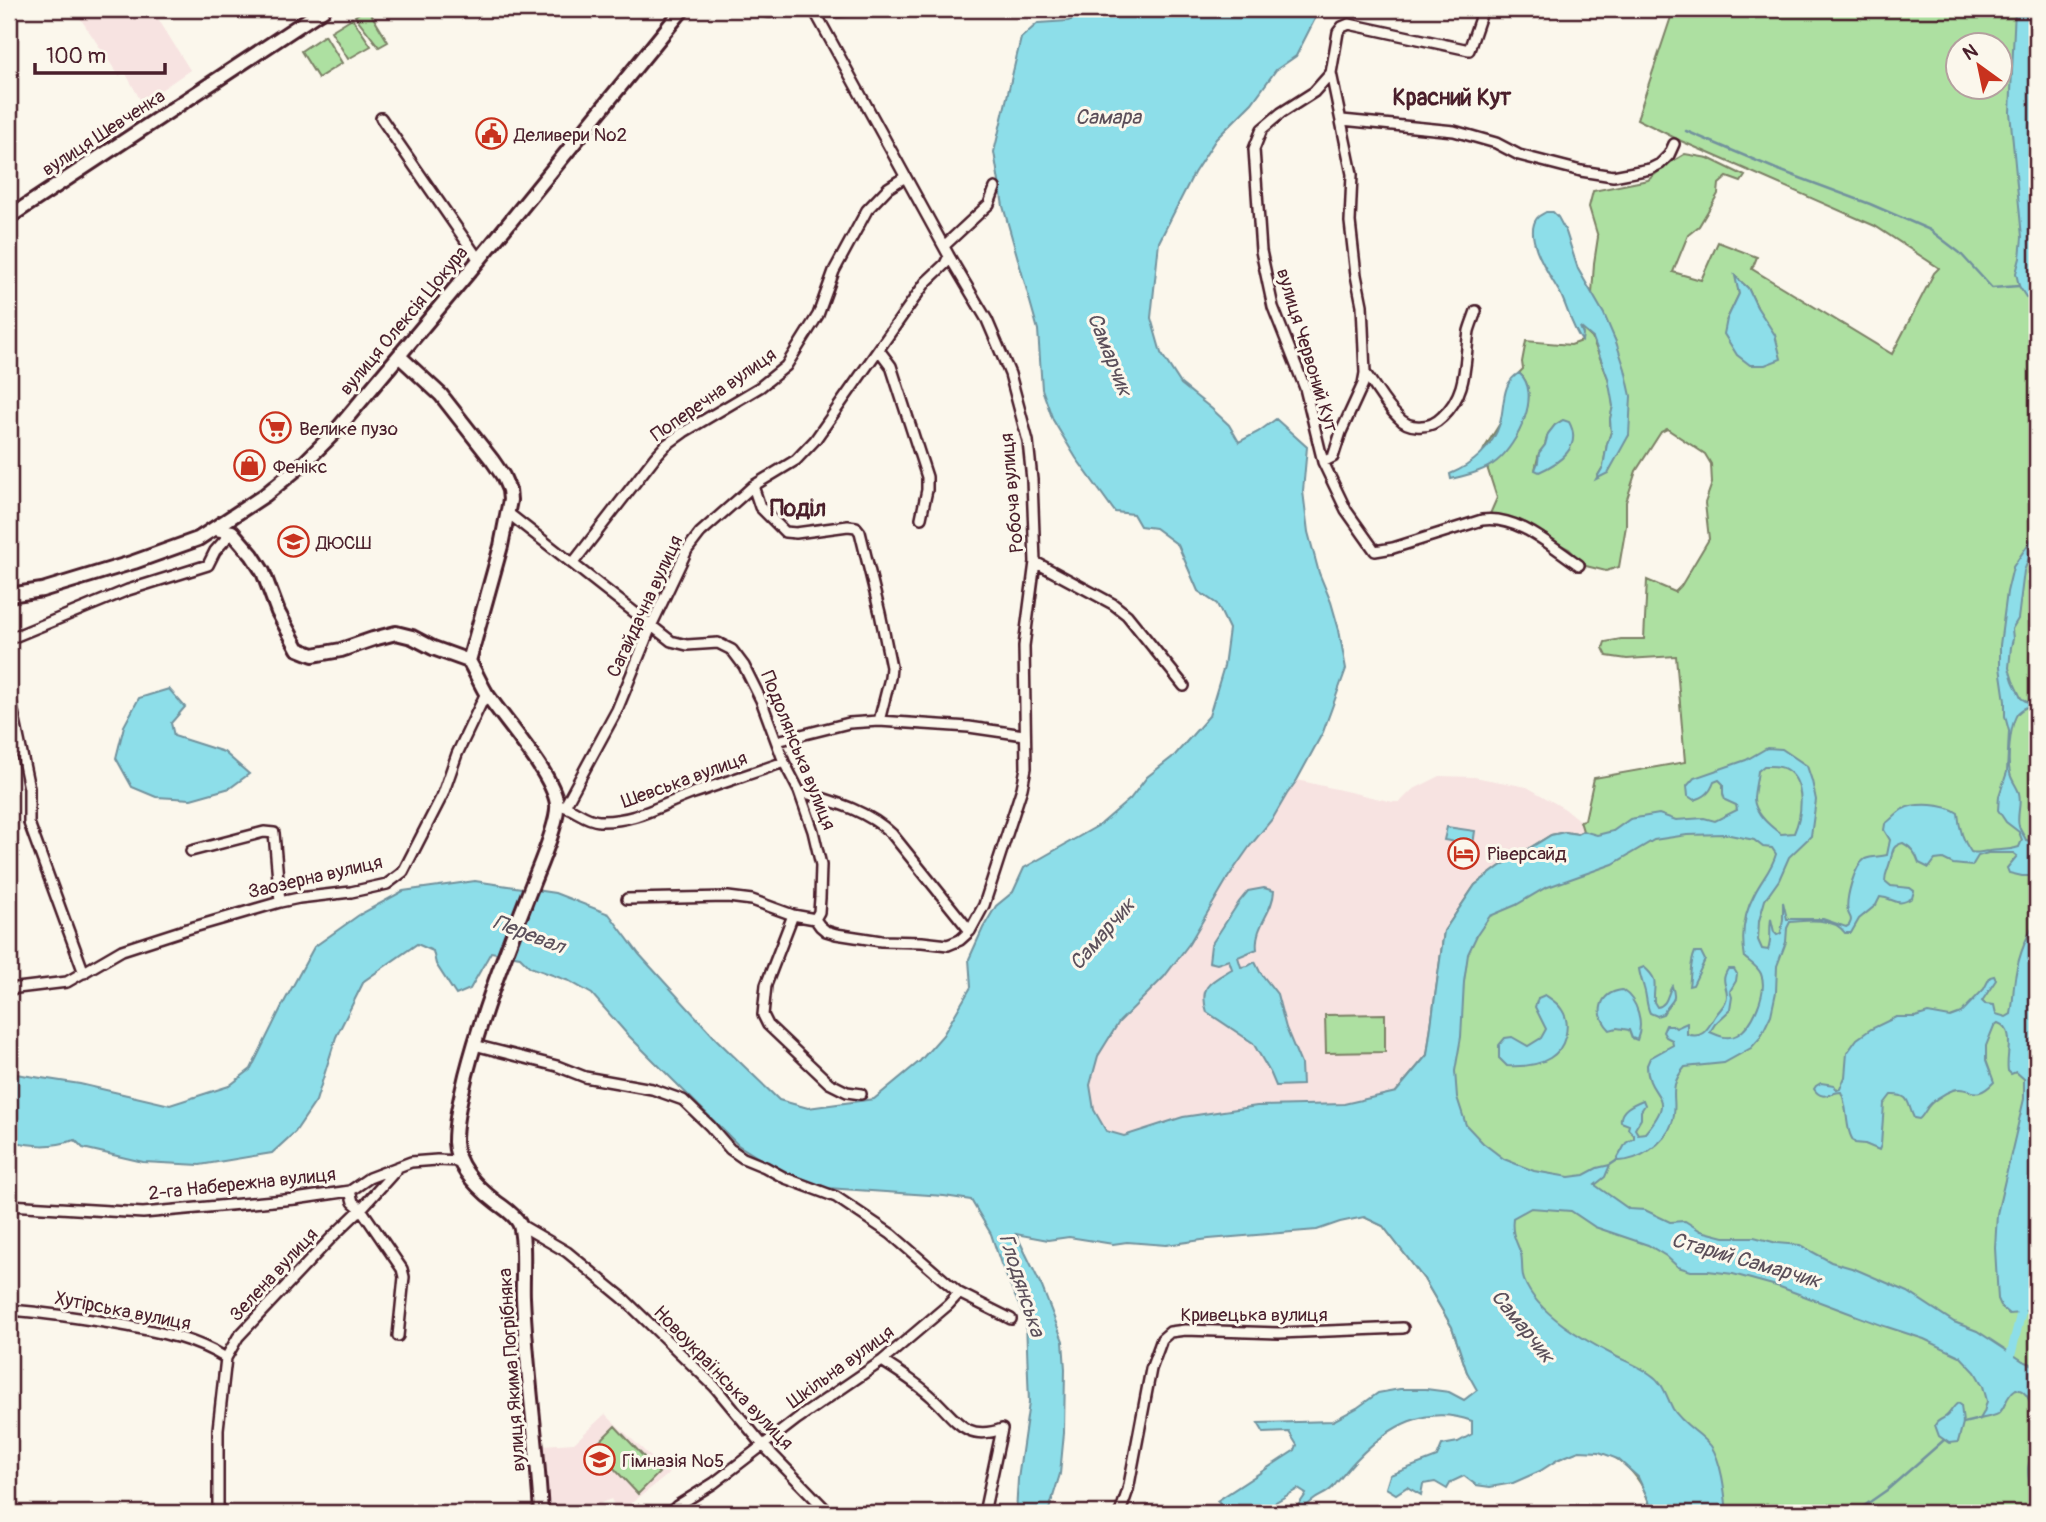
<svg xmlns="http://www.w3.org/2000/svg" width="2046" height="1522" font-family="Pangolin,sans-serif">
	<rect width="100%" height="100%" fill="#fbf7ec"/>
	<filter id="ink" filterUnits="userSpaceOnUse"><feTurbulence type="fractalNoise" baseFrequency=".0143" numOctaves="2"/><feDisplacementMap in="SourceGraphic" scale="14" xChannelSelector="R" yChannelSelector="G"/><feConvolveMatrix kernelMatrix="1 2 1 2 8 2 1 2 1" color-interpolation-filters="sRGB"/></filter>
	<g filter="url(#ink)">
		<!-- built -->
		<path fill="#f7e3e1" d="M74,9H152L190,70L142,103L125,72L119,76Z
			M1440,776L1474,777L1527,787L1565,809L1580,821L1583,831L1577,834L1565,832L1551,835L1499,867L1474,885L1444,931L1427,1055L1396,1092L1344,1104L1257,1106L1183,1117L1124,1136L1106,1131L1094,1110L1090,1085L1098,1056L1119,1022L1164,977L1189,944L1229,876L1250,846L1273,818L1287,794L1297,780L1393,802H1400L1412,790Z
			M605,1414L669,1474L633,1502L615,1507L611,1499L601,1503L607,1513H550L543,1445L574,1443Z"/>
		<!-- green -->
		<path fill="#ade0a1" stroke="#7c8066" stroke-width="2" fill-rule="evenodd" d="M365,9H368L388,42L379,47L355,16Z
			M1665,9H2037V1513H1651C1646,1480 1617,1445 1579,1451C1573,1452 1565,1456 1559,1459L1467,1372L1452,1327L1424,1279L1383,1226L1364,1217L1396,1092L1427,1055L1444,931L1475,885L1499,867L1551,835L1565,832L1577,834L1583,831L1580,821L1585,820L1594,778L1685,762L1676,656L1627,659L1607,656L1603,648L1605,642L1621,639H1644L1647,580L1675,592L1681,586L1709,539L1705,503L1712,483L1711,464L1705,454L1667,429L1661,432L1636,471L1626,502V526L1619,567L1606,571L1586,566L1569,549L1504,516L1490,514L1497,498L1487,467H1477L1484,449L1499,425L1518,433C1526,416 1537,388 1519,373L1523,369L1522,362L1526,341L1571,345L1582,341L1579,326L1592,338L1608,378L1612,395L1613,407L1610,419L1611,432L1607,444L1603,467L1597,477L1629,435L1616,342L1592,294L1594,263L1598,237L1589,207L1593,191L1648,180L1668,164L1685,154L1708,158L1745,176L1741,182L1727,177L1719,184L1718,194L1699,226L1688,235L1673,272L1701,280L1718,242L1757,257L1752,269L1892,354L1934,273L1939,268L1875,226L1681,141L1637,119L1672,14ZM1958,46H2000V88H1958ZM1736,277L1748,288L1757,307L1727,319L1739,294ZM1563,420L1535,470L1539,453L1545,445L1548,434L1555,425Z
			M352,18L371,46L348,59L331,31Z
			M325,35L342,63L318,78L301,51Z
			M1385,1014V1052L1326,1053L1325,1015Z
			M615,1426L659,1473L638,1494L594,1447Z"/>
		<!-- water -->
		<path fill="#8ddee9" stroke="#72929d" stroke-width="2" fill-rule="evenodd" d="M1100,9H1320L1296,56L1276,70L1252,103L1216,139L1194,173L1159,242L1151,318L1161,353L1181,384L1212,409L1229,425L1239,442L1258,432L1276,419L1307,447L1303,491L1308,532L1319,573L1331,602L1339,630L1346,669L1323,732L1297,780L1287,794L1273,818L1250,846L1229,876L1189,944L1164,977L1119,1022L1098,1056L1090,1085L1094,1110L1106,1131L1124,1136L1183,1117L1257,1106L1344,1104L1396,1092L1427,1055L1444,931L1475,885L1499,867L1551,835L1565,832L1577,834L1583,831L1597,835L1613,831L1630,819L1659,814L1676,820L1704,818L1715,821L1737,810L1736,805L1725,800L1723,794V784L1719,780L1714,782C1710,793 1705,797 1694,800L1688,796L1687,786L1694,778L1746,760L1767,748L1782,749L1807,766L1812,781L1816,800L1811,836L1789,857L1779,880L1765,900L1759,921L1758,940L1762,949L1768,950C1772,940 1769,930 1771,919L1774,932L1777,935L1781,933L1783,919V902L1787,919H1823L1846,927C1848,926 1850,925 1850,923C1853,918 1849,917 1848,912C1845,900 1854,866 1865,859C1872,856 1880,857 1887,855L1890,840L1884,830L1885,824C1891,820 1896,813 1903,809C1916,802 1946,804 1958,813C1959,827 1963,841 1971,852C1978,854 1982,851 1989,851C1999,849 2008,851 2019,847L2022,840L2019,832L2006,822L1998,810L1999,796L2007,772L2009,731L2005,716V701L2000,667V645L2007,592L2013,567L2037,531V537L2024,571L2018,619L2012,629L2013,639L2011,647L2009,668L2013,681L2021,698L2027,702L2037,700V703C2030,705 2024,707 2018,713C2010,723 2007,760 2010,773C2011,780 2017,786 2019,793C2022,804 2016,816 2019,826C2020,831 2024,835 2026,840L2037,842V876H2022L2009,873L2007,868L2017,856L2013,853H1988L1978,856L1972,866L1953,864L1943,859L1935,860L1929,868L1919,863C1916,853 1911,847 1903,843C1891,846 1893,852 1890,862C1888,870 1885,873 1885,881L1891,886L1910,888L1914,891L1912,898C1896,908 1895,898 1880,897L1876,905L1859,919L1851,933H1845C1834,917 1807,920 1790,922L1787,928L1786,942L1777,966L1776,992L1771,1015L1760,1038L1751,1048L1724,1063L1685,1067C1665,1090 1680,1100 1672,1123C1665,1144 1638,1162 1616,1161L1626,1143L1634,1138V1135L1628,1129L1629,1125L1621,1122C1619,1110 1633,1104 1643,1100L1645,1105L1641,1111V1119L1635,1129L1638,1134L1645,1133C1680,1093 1647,1100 1647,1065L1650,1058L1673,1045L1672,1040L1666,1037L1663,1032L1666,1025H1672L1676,1028L1687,1023V1034C1704,1040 1708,1027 1716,1015C1720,1009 1727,1004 1727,996C1727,984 1720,982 1728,969H1734L1737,974L1736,981L1730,991L1732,997L1730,1010L1715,1024L1710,1032C1719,1036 1728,1040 1737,1035C1753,1026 1768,991 1761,974C1758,967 1751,963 1745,958C1741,936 1744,913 1755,893C1762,879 1772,869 1776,854L1772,848L1763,847L1754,840L1725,834L1687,835L1654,840L1613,864L1545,888L1516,905L1490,916L1477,935L1468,954L1464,982L1461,1037L1455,1071L1457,1097L1466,1125L1483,1143L1504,1159L1534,1171L1569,1177L1584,1175L1597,1168L1610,1165L1605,1177L1595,1185L1629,1209L1645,1210L1670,1222L1685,1221L1701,1231L1724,1237H1754L1777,1243L1800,1245L1831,1262L1855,1269L1908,1292L1954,1322L1977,1331L2023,1361L2037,1366V1416C2030,1407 2030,1391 2016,1389C2005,1396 2006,1408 1998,1414C1993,1417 1985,1417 1980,1419L1984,1412L1987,1401L1983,1386L1975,1372L1960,1356L1924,1339L1881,1325L1780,1287L1733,1274L1708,1271H1691L1678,1267L1666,1256L1648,1245L1595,1227L1571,1211L1531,1208L1513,1218C1511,1234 1516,1240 1521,1254C1523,1262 1521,1272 1524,1280C1537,1314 1586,1341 1617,1357C1628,1362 1641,1367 1650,1374C1664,1383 1666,1396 1673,1409C1684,1426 1700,1432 1711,1446C1722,1462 1725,1494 1727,1513H1651L1649,1501L1638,1477L1618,1459L1599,1452L1579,1451L1559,1459L1540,1471L1513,1483L1490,1487L1476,1485L1464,1476L1451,1482L1447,1489L1435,1482L1423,1484L1421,1495L1407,1487L1396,1494L1386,1488L1390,1475L1437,1457L1442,1445L1458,1442L1472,1434V1421C1426,1404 1389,1426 1357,1459C1348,1468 1341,1478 1333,1487C1328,1493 1321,1495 1315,1499C1309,1503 1304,1509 1298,1513H1293L1306,1494L1298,1489L1257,1513H1228L1217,1501L1295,1450L1297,1445L1289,1432L1264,1433L1258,1423L1333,1421L1357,1408L1378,1393L1400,1389H1426L1449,1392L1464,1400L1477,1390L1467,1372L1452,1327L1424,1279L1383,1226L1364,1217L1340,1222L1317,1230L1209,1239L1166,1245L1127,1242L1113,1244L1069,1237L1048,1240L1016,1234L1042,1287L1063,1341L1065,1369L1064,1433L1060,1474L1048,1513H1016L1018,1479L1029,1403L1026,1321L1001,1264L991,1234L971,1200L944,1196L827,1188L794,1180L738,1145L627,1034L592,994L569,981L530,967L520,957L491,952L470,989L456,995L436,964L433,951L417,944L364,981L336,1037L316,1101L295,1132L272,1153L200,1165L143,1162L83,1148L75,1140C50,1148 34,1146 9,1141V1073L80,1084L170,1105L229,1086L251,1069L282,1006L314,947L359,915L403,891L475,881L555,893L609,914L639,954L717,1040L779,1100L808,1108L874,1099L920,1061L943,1035L971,987L969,959L983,928L996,906L1013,892L1024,868L1101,824L1130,799L1147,777L1175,755L1209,716L1224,666L1229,629L1217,604L1198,591L1178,545L1155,528L1140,526L1133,514L1115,512L1076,458L1053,420L1042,389L1038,330L1003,206L994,152L1021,38L1038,23L1068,21ZM1764,766C1771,766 1781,765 1787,770C1806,783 1802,815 1794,833L1781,834C1770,826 1755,814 1754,799C1754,791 1757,780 1758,771Z
			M2015,9H2037V306L2026,297L2019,286L2016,273L2020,258L2022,237L2010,112Z
			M1546,212H1553L1558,217L1566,232L1578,269L1604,314L1616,342L1625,369L1631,396L1629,435L1608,473L1596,479L1603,467L1607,444L1611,432L1610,419L1613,406L1608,378L1593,338L1580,327L1583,334L1582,341C1572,327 1568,310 1561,295C1552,278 1522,238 1537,218C1539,215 1543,214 1546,212Z
			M1735,276L1748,288L1757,307L1775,335L1781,359L1765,365H1750L1737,355L1724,334L1727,319L1739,294Z
			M1519,373C1543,393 1517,445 1497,461C1485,471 1467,475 1451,479L1450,474C1472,465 1493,447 1500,423C1505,405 1501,383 1519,373Z
			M1563,420L1569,422C1583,447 1559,463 1539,472L1535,470L1538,462L1539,453L1545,445L1548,434L1555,425Z
			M169,689L185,707L171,723L174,736L224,752L249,774L230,788L191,799L156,797L132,787L116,758L124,726L139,698Z
			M1447,827L1475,831L1473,845L1444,840Z
			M1264,888L1274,891C1273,913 1254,926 1257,949L1238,957L1241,967L1248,966L1255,962L1260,972L1277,994L1286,1028L1301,1064L1302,1085L1276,1086L1271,1074L1253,1043L1207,1012C1198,985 1212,981 1232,969L1229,960L1217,964L1209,962L1211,945L1239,902L1248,891Z
			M2037,922V1199L2029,1229L2035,1294L2030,1309L2021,1313L2009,1314L2002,1308L1998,1299L1995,1248L1997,1214L2024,1099V1079L2016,1072L2011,1074L2008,1071C2005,1055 2017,1030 1998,1023L1994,1026L1986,1046V1060L1994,1082C1973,1104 1971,1084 1953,1090C1944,1093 1930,1102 1926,1110C1924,1113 1922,1117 1919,1119L1914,1118C1907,1104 1911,1094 1891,1095L1884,1104L1881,1145L1879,1150L1865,1144L1855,1143C1844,1130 1849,1108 1841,1092C1831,1092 1822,1102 1814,1089L1816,1086L1821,1083L1834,1085L1837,1090L1840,1089L1845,1077L1847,1053L1857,1039L1871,1029L1896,1017H1915L1928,1013L1950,1017L1961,1013L1984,989L1990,977L1994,976L1996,980L1982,1001L1985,1004L1994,1005L1996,1014L2006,1017L2011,1014C2013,1004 2013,995 2014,986C2016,966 2024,937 2037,922Z
			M1695,952H1701L1705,960L1693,985L1689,986C1691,974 1690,963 1695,952Z
			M1644,967C1660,981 1653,984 1654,1002L1657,1007C1668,1005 1667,994 1672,986C1678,1003 1670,1000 1663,1014L1657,1016L1650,1013C1646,1005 1647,997 1644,988C1642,981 1640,976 1639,969Z
			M1622,990C1638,1000 1644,1023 1637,1040L1632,1038L1629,1030L1617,1028L1610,1030C1594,1014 1599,993 1622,990Z
			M1545,995C1551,999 1558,1003 1562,1010C1572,1025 1565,1049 1550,1058C1537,1066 1522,1067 1507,1066L1499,1058V1045L1505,1038L1512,1037L1528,1046L1541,1038L1546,1029L1535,1007L1538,998Z
			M1958,1403L1961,1405L1963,1423L1958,1442L1949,1443L1939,1436L1935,1425C1938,1419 1940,1421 1945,1417C1950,1414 1952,1407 1958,1403Z"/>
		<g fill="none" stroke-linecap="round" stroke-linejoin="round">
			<!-- stream -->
			<path stroke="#72929d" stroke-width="2.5" d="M1686,131L1776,169L1870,204L1930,230L1960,253L1992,288L2019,286
				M1610,1165L1616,1161
				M1963,1423L1980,1419
				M1854,1513L1887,1490L1944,1440
				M2035,1513C2034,1501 2025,1471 2030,1462C2031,1459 2035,1457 2037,1454"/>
			<!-- canal -->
			<path stroke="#8ddee9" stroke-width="9" d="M2006,1365L2011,1354L2021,1313"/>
			<defs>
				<path id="street" d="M750,9L770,12L780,9
					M811,9L840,11L856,9
					M814,10L949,256L987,320L1010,374L1028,441L1032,480L1035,562L1024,646L1026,768L1022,788L984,905L970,931L960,940L948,945L922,942L881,941L836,934L826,931L820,926L815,919
					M1331,73L1314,92L1281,113L1262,129L1254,149L1261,251L1273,307L1305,388L1323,462L1346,510L1375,551L1393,548L1482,520C1518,515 1551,546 1579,565
					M381,118L479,260
					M1342,120L1454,131L1496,143L1519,155L1581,171L1613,176L1650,169L1660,164L1669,155L1674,144
					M944,246L989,204L995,188
					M879,350L891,366L927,477V490L921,518
					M1365,373C1376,387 1385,405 1398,417C1404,424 1413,427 1422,426C1430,426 1436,423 1442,417C1468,393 1464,364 1469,331C1471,324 1474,317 1476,311
					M1323,462L1333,457L1341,432L1363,384L1365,373L1362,305L1356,275L1350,222L1352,174L1331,73L1338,32L1342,27L1349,24L1469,50L1483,9
					M753,486L760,507L785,532L796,533L848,526L856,527L860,532L880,613L891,667L890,678L879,721
					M508,513L671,641L687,645L718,643L732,650L744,666L761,700L784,762L799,791L813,831L821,865L820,898L819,912L815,919
					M1035,562L1113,604L1127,615L1184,686
					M573,563L655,457L666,445L684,432L760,387L786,366L818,315L834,271L867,210L888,188L905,177
					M9,639L128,590L208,565L215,551L232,532
					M9,692L29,788V823L84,973
					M777,741L849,723L879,721L969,727L1024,735
					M799,791C832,801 867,810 892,834L970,931
					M559,805C573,807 584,820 599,821C635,822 659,806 691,794C722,783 753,773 784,762
					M565,806L617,710L652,624L687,550L700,533L743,495L753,486L796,460L815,440L926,282L945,264L949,256
					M191,851L264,832L274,833L280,902
					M627,899L728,897L752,900L793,915L815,919
					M793,915L766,985L763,1015L768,1025L829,1083L847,1092L861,1094
					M9,989L67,982L122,950L187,929L280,902L299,898L351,892L387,884L403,872L443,794L457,754L486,693
					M474,1045L557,1066L585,1077L652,1089L683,1100L710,1126L730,1149L743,1158L765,1167L785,1178L836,1197L891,1234L959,1293L1011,1319
					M350,1191L353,1202L361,1209L402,1269L404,1277L398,1336
					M9,1205L143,1213L295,1199L350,1191L369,1178L411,1162L437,1160L461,1161
					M519,1224L567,1252L623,1298L715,1387L762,1444L829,1513
					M9,1310C49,1313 88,1319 128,1326C164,1333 195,1339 226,1358
					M882,1361C899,1372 917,1383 932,1397C956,1419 965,1442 1002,1429
					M218,1513V1429L226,1358L238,1337L333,1236L361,1209L397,1169
					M670,1513L677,1506L714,1483L797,1419L882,1361L948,1305L959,1293
					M984,1513L1002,1429
					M1120,1513L1128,1490L1151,1369L1162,1339L1170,1332L1185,1330L1279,1333L1403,1328"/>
				<path id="secondary" d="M9,217L324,9
					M399,356L441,395L492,460L503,476L509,490L510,500L501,546L469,661
					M216,529L232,532L252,555L263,572L278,612L298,649L313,655L341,650L373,639L396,633L412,637L433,648L469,661
					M9,595L42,590L134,562L198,539L265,495L304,463L335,432L479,260L683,9
					M469,661C475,671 480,683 486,693C504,720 553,774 557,804C559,822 539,867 532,885C508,947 483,1009 466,1075C461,1097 455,1119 455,1142C456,1167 478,1188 496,1202C504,1208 514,1214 519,1223C526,1238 522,1279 523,1297C526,1369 537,1441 541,1513"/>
			</defs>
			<!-- street casing -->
			<use href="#street" stroke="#4a1f2b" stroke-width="14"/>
			<!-- secondary casing -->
			<use href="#secondary" stroke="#4a1f2b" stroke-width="18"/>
			<!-- street -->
			<use href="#street" stroke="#fbf7ec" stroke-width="9"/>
			<!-- secondary -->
			<use href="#secondary" stroke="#fbf7ec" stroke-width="12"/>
		</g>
	</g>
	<!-- icons -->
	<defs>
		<symbol id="civic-ring" viewBox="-11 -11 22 22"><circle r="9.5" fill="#fbf7ec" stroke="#c8321e" stroke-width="1.5"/><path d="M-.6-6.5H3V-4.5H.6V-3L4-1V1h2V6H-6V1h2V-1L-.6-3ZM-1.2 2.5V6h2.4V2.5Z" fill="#c8321e"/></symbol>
		<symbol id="supermarket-ring" viewBox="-11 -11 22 22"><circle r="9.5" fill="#fbf7ec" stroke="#c8321e" stroke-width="1.5"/><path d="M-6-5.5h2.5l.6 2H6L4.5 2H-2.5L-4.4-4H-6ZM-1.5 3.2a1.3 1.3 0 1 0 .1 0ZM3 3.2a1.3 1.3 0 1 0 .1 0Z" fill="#c8321e"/></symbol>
		<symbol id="shop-ring" viewBox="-11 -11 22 22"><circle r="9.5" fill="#fbf7ec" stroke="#c8321e" stroke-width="1.5"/><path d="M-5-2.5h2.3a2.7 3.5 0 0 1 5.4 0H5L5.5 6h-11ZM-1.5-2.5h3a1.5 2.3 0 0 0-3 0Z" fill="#c8321e"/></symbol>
		<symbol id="school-ring" viewBox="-11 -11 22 22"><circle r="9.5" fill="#fbf7ec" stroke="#c8321e" stroke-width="1.5"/><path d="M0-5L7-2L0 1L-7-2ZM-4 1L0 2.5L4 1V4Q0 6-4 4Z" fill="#c8321e"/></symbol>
		<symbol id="hotel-ring" viewBox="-11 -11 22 22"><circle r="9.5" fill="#fbf7ec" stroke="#c8321e" stroke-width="1.5"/><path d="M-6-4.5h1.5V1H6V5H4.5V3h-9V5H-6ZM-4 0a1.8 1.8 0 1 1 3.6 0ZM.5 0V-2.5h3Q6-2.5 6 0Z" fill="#c8321e"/></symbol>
	</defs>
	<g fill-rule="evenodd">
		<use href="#civic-ring" x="474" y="116" width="35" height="35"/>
		<use href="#supermarket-ring" x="258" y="410" width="35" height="35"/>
		<use href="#shop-ring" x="232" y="448" width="35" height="35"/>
		<use href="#school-ring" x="276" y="524" width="35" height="35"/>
		<use href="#hotel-ring" x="1446" y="836" width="35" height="35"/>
		<use href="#school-ring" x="582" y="1442" width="35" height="35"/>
	</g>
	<g text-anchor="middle" stroke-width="6" stroke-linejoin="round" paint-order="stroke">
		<!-- street labels -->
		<g font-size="19" fill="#4a1f2b" stroke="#fbf7ec">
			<text transform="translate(103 132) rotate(-33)" y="7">вулиця Шевченка</text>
			<text transform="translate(403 320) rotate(-50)" y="7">вулиця Олексія Цокура</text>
			<text transform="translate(1308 350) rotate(73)" y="7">вулиця Червоний Кут</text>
			<text transform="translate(713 394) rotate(-35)" y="7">Поперечна вулиця</text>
			<text transform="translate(1011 493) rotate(-95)" y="7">Робоча вулиця</text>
			<text transform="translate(644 606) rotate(-65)" y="7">Сагайдачна вулиця</text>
			<text transform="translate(799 750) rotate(68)" y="7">Подолянська вулиця</text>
			<text transform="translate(684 779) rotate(-20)" y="7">Шевська вулиця</text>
			<text transform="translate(315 876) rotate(-13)" y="7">Заозерна вулиця</text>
			<text transform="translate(242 1183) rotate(-6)" y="7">2-га Набережна вулиця</text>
			<text transform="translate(273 1274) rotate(-47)" y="7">Зелена вулиця</text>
			<text transform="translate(123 1310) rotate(11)" y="7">Хутірська вулиця</text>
			<text x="1254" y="1321">Кривецька вулиця</text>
			<text transform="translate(840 1366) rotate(-36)" y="7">Шкільна вулиця</text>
			<text transform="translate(511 1370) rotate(-94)" y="7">вулиця Якима Погрібняка</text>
			<text transform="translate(724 1377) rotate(46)" y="7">Новоукраїнська вулиця</text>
		</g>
		<!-- poi labels -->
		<g font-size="19" fill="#4a1f2b" stroke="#fbf7ec" text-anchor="start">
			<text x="514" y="141">Деливери №2</text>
			<text x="299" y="435">Велике пузо</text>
			<text x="273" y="473">Фенікс</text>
			<text x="316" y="549">ДЮСШ</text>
			<text x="1487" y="860">Ріверсайд</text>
			<text x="622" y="1467">Гімназія №5</text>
		</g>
		<!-- water labels -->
		<g font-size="21" font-style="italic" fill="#5b4f5a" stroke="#fbf7ec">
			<text x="1108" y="124">Самара</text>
			<text transform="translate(1110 354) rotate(68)" y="7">Самарчик</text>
			<text transform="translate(529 934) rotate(21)" y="7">Перевал</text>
			<text transform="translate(1102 934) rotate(-49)" y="7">Самарчик</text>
			<text transform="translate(1746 1260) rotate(16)" y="7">Старий Самарчик</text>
			<text transform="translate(1022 1285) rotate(72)" y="7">Глодянська</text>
			<text transform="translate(1523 1326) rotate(51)" y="7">Самарчик</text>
		</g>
		<!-- quarter labels -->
		<g font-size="23" font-weight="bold" fill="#4a1f2b" stroke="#fbf7ec">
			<text x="1452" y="105">Красний Кут</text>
			<text x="798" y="516">Поділ</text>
		</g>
	</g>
	<!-- margin -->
	<rect width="2046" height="1522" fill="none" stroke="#fbf7ec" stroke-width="35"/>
	<rect x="18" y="18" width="2011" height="1487" fill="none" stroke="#4a1f2b" stroke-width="2.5" filter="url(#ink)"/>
	<!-- north arrow -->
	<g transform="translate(1979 66) rotate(327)"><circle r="33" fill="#fbf7ec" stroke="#b4a19f" stroke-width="2"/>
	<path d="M0-5L12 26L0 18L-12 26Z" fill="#c8321e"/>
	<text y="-10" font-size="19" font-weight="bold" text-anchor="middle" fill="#4a1f2b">N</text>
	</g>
	<!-- scale -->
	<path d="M35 63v10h130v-10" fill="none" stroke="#4a1f2b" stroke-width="3.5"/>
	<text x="46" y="63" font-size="21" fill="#4a1f2b" stroke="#fbf7ec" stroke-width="5" paint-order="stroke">100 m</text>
</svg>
